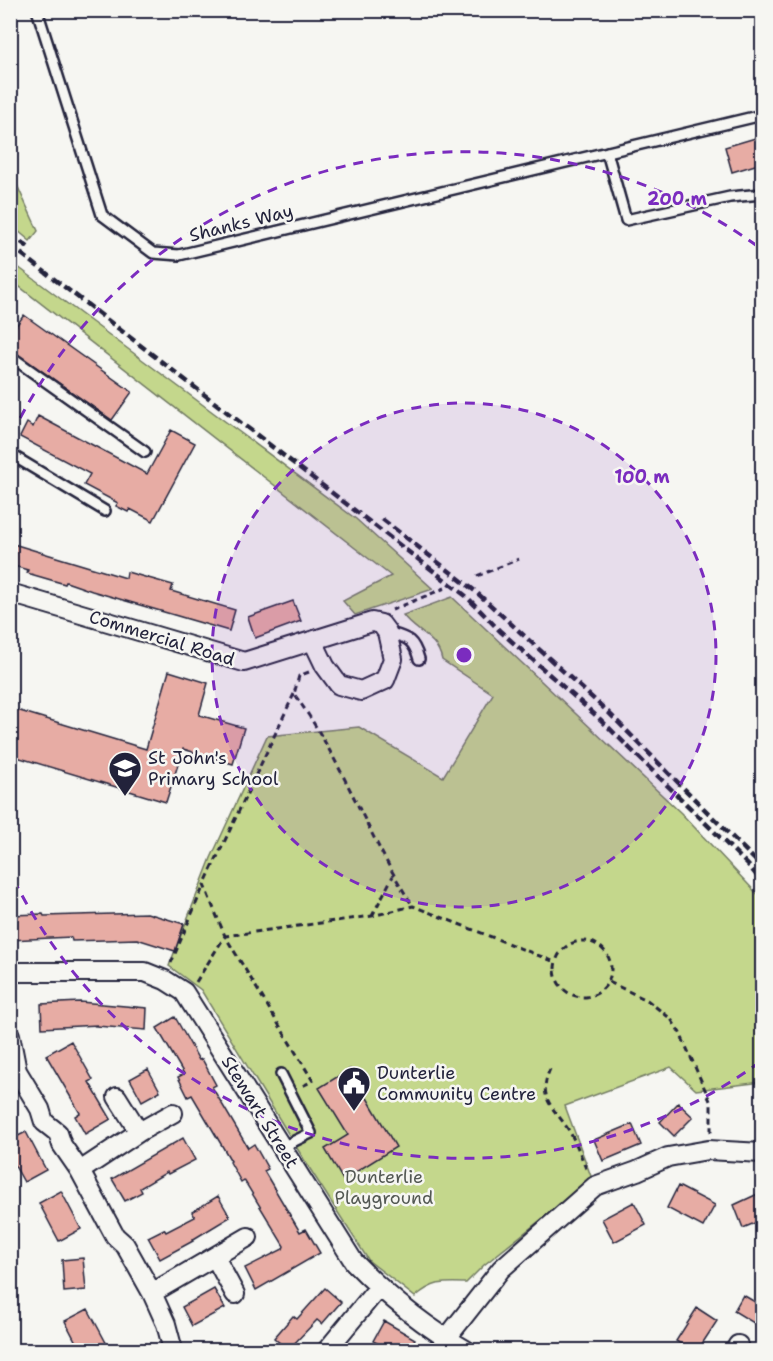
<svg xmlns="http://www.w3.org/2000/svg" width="773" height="1361" font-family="'Shantell Sans',sans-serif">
	<rect width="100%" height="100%" fill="#f6f6f2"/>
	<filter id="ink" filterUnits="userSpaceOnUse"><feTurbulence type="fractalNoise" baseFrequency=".0167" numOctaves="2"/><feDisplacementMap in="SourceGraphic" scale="12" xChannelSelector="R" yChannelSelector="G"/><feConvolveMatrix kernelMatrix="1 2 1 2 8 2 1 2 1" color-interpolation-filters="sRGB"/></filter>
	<g filter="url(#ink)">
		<!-- green -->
		<path fill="#c4d78c" stroke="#737c64" stroke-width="1.5" d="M11,172L38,231L30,241L11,225Z
			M10,261L356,519L433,589L355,615L343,601L391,576L11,280Z
			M452,597L681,813L762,899V1082L696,1090L671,1067L565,1106L592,1179L484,1265L466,1283C443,1282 434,1281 415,1297L369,1261L303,1158L201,990L169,966L211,858L267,736L359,727L443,777L493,694L442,660C437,636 416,633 403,615Z"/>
		<!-- building -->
		<path fill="#e7aca4" stroke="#22223b" stroke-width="1.5" d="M762,136V163L732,172L725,147Z
			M24,315L132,392L112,420L10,349V334Z
			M38,416L147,474L171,430L195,443L153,521L130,509L128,512L116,506L118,503L84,485L90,474L20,437L27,423L33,427Z
			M10,543L126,578L127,572L173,585L171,591L235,610L229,631L92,591L66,582L65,584L27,573L28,570L10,565Z
			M293,601L301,621L255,638L248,617Z
			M169,671L208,683L199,715L244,728L233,764L183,749L166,802L10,755V708L146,749Z
			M147,913L184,924L175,951L137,939L72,941L71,937L10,940V915L43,914L44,916Z
			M80,1002L147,1008L146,1030L96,1026L98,1025L42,1028L41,1004Z
			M175,1017L199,1060L202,1059L216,1085L212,1087L248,1148L254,1144L268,1169L264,1171L300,1232L306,1229L320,1253L256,1290L245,1268L283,1249L284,1246L244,1180L241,1182L230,1162L231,1161L192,1095L188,1097L178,1077L184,1074L157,1028Z
			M71,1041L93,1080L89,1082L111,1119L85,1134L75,1116L80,1113L46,1055Z
			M148,1069L160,1091L142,1101L130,1079Z
			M350,1069L396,1147L343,1180L325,1149L348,1135L319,1088Z
			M678,1103L693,1117L674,1136L660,1122Z
			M632,1124L641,1145L603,1161L594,1140Z
			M26,1132L46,1170L24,1182L10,1157V1140Z
			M183,1138L195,1160L168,1174L167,1172L140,1188L142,1192L125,1201L112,1179Z
			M678,1186L715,1205L703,1227L667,1208Z
			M61,1191L81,1229L59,1241L39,1203Z
			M762,1192V1220L743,1228L734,1205Z
			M218,1196L230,1217L192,1240L193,1241L160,1259L148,1237L164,1229L166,1232L195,1217L192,1212Z
			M634,1202L646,1225L614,1242L602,1219Z
			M83,1258L86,1290L64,1292L62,1260Z
			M325,1288L341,1302L322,1324L317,1320L288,1350L274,1338L293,1316L297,1319Z
			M214,1289L225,1308L192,1326L182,1307Z
			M743,1295L762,1306V1328L734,1311Z
			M697,1308L717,1321L698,1350H691L676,1341Z
			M88,1309L110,1350H80L65,1321Z
			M384,1321L415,1339L408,1350H391L373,1341Z"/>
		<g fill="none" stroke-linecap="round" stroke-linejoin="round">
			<defs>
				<path id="service" d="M37,10L102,215L153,253L179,255L762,115
					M607,152L626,220L730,197L762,194
					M10,356L145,452
					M10,454L105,511
					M387,632C407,638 413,638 419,659
					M281,1074L311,1133L282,1147"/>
				<path id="minor" d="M10,593L244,662L372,622L381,624L387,632L393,659L385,680L361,691L339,685L325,666L313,641
					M10,972H145L165,980L184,992L354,1262C387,1296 425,1327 466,1350
					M10,1035L17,1071L40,1109L44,1122L58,1133L62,1145L80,1171L115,1236L125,1245L152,1293L166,1324L173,1350
					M117,1097L139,1132
					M80,1171L139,1132L173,1113
					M215,1257L235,1294
					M152,1293L248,1237
					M327,1350L379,1287
					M440,1350L446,1339L501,1269L595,1186L637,1171L668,1157L708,1150L762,1153
					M735,1350L738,1345"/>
			</defs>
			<!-- service casing -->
			<use href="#service" stroke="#22223b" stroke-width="14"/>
			<!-- minor casing -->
			<use href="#minor" stroke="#22223b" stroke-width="22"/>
			<!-- path -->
			<path stroke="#22223b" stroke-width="3" stroke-dasharray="6 4.5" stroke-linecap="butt" d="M477,576L519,559
				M392,610L445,588
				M309,672L299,676L294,694C342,759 368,838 413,906
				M294,694L204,885L225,936L313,1081L302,1086
				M372,916L393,876
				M555 969a28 28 0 1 1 56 0a28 28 0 1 1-56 0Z
				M171,963L204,885
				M196,982L225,936L372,916L413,906L555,962
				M609,982L647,1000L671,1019L680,1033L711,1103V1133
				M550,1069C535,1102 559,1110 572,1136C578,1147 582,1159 587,1171
				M10,1111L18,1106"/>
			<!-- service -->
			<use href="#service" stroke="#f6f6f2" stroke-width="9"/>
			<!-- minor -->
			<use href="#minor" stroke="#f6f6f2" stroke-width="18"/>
			<!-- rail -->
			<path stroke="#22223b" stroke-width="4.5" stroke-dasharray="9 4.5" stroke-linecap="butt" d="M10,234L28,247
				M10,245L466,596L500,631L601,720L748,865L762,882
				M382,519L475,591L608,712L762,867"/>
		</g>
	</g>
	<!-- distance rings -->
	<circle cx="464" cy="655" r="252" fill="#7b2cbf" fill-opacity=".12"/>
	<g fill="none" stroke="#7b2cbf" stroke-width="3" stroke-dasharray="10 8">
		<circle cx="464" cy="655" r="252"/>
		<path d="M760 1062A503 503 0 0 1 12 876M12 434A503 503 0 0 1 760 248"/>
	</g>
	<!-- icons -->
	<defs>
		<symbol id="school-pin" viewBox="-11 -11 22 30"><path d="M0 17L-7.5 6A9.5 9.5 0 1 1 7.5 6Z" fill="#22223b" stroke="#f6f6f2"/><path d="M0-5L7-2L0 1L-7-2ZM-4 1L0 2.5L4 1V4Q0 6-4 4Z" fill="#fff"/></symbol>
		<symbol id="civic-pin" viewBox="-11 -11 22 30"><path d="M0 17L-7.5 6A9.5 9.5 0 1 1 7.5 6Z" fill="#22223b" stroke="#f6f6f2"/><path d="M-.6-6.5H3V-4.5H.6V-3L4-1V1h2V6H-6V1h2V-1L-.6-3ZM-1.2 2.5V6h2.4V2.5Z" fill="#fff"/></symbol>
	</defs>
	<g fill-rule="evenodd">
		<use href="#school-pin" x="106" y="749" width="38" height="52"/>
		<use href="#civic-pin" x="335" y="1064" width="38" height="52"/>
	</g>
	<g text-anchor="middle" stroke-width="5" stroke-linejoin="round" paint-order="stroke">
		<!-- street labels -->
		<g font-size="18" fill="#22223b" stroke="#f6f6f2">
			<text transform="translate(241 223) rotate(-14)" y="6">Shanks Way</text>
			<text transform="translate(162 638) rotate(17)" y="6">Commercial Road</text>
			<text transform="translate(260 1112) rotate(58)" y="6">Stewart Street</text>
		</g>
		<!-- poi labels -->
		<g font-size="18" fill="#22223b" stroke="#f6f6f2" text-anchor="start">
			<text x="148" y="764">St John's<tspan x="148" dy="21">Primary School</tspan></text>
			<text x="377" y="1079">Dunterlie<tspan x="377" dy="21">Community Centre</tspan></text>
		</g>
		<!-- park labels -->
		<g font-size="18" fill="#535853" stroke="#f6f6f2">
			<text x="384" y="1183">Dunterlie<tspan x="384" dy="21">Playground</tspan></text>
		</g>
	</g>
	<circle cx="464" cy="655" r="9" fill="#7b2cbf" stroke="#f6f6f2" stroke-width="3"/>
	<g font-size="18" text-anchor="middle" font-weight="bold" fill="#7b2cbf" stroke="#f6f6f2" stroke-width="5" stroke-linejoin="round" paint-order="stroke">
		<text x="677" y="205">200 m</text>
		<text x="642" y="483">100 m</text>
	</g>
	<!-- margin -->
	<rect width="773" height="1361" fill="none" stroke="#f6f6f2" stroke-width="36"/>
	<rect x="18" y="18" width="737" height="1325" fill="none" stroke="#22223b" stroke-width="2" filter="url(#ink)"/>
</svg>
